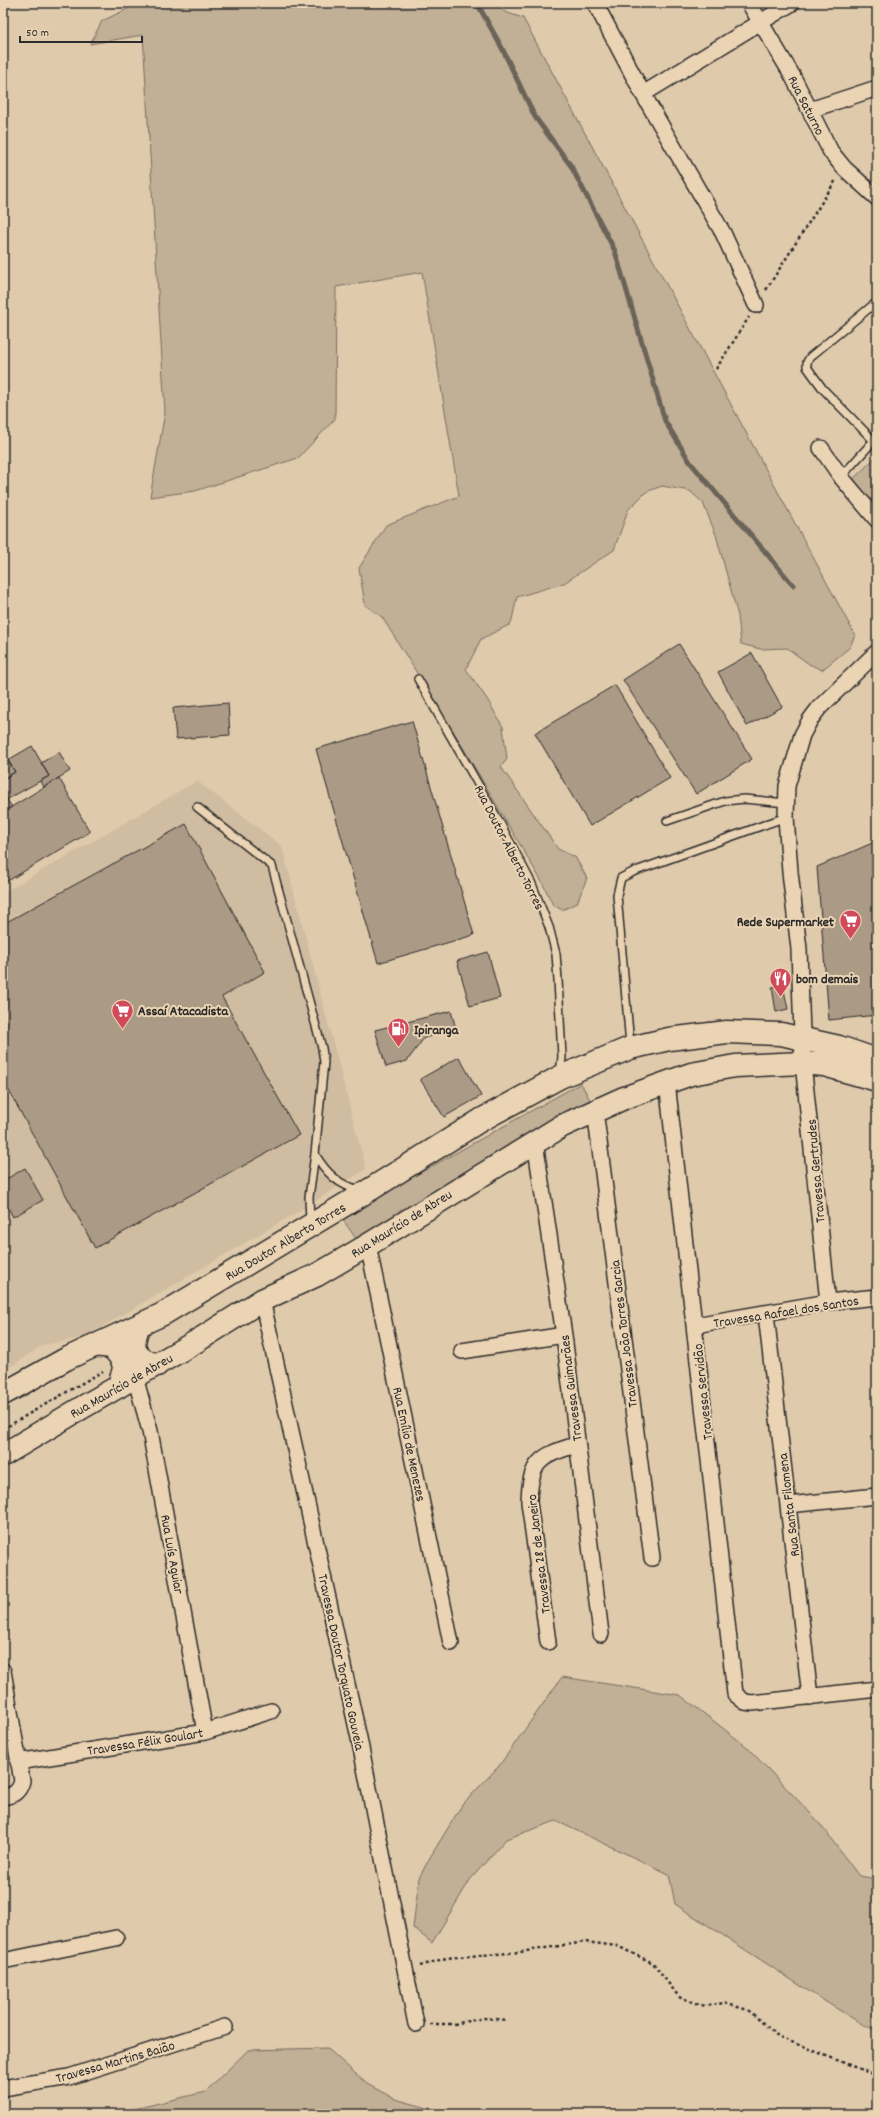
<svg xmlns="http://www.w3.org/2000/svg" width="880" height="2117" font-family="Dekko,sans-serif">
	<rect width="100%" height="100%" fill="#e0caac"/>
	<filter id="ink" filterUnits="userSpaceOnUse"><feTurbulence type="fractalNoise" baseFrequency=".025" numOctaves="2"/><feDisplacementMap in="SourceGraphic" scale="8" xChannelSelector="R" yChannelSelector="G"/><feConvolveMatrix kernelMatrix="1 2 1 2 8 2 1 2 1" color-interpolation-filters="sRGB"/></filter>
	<g filter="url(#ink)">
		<!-- built -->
		<path fill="#d0bca1" d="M197,781L282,846L366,1169L299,1211L83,1338L43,1345L3,1372V893Z"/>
		<!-- green -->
		<path fill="#c1af96" stroke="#766d60" d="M140,3H497L505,12L523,18L855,635L850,647L822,670L809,664L787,648L760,649L741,644L738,616L716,535L703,503L690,491L662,486L646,492L628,510L614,550L564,583L517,597L511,624L481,639L466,669L487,699L503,727L507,759L501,767L558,849L575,857L587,878L577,903L562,910L553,905L542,882L458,739L382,617L365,605L359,568L386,525L459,496L422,272L336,287L335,419L298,458L195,491L150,497L165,412L143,35L90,44L102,21Z
			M877,456V508L851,481Z
			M581,1083L591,1102L359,1243L341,1217Z
			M562,1677L680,1695L746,1746L816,1819L859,1876L877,1879V2030L865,2026L813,1994L675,1904L669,1874L556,1821L506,1839L470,1880L432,1943L413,1928L419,1878L429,1859L462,1805L499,1766Z
			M327,2048L367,2084L395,2099L435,2110L467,2114H126L130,2110L205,2092L248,2050Z"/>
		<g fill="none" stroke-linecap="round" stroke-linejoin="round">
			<!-- stream -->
			<path stroke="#6b6359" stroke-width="5" d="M477,3L502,48L535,117L571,166L615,251L665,421L690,462L793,585"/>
		</g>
		<!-- building -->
		<path fill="#ab9a86" stroke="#2b2b2b" d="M679,644L752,759L696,794L623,680Z
			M752,653L782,707L747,726L718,672Z
			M615,685L670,778L590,826L535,733Z
			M228,703L230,735L176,739L173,708Z
			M412,721L474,935L378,963L316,749Z
			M32,746L49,776L6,800L3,794V779L15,772L8,760Z
			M59,752L70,771L44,787L41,781L49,776L41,763Z
			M3,753L15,772L3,779Z
			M59,778L90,832L6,882L3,877V812Z
			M3,794L12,807L3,812Z
			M186,824L265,972L222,997L299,1135L95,1248L3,1080V924Z
			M877,841V1015L829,1020L817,867Z
			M488,952L500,998L470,1006L457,961Z
			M783,986L788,1009L776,1012L772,987Z
			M451,1011L456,1029L424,1038L407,1061L386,1067L375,1030Z
			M459,1057L481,1096L444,1117L420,1079Z
			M25,1168L43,1200L13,1217L3,1198V1181Z"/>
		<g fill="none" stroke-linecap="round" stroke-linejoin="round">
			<defs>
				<path id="lane" d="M873,305L810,357L807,362V367L823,389L873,440
					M841,477L877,437
					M418,679L500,823L532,884L549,927L556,954L558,980L562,1057L560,1074
					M197,807L272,866L322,1048L324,1062L315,1154L309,1197L310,1222
					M667,821L725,801L744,799L787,803
					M630,1045L617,895L621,878L633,872L786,817
					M315,1154C324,1170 340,1188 360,1189"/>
				<path id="street" d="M595,3L643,94L723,233L756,305
					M749,3L792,75L831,152L844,168L877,198
					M643,94L792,3
					M810,110L877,88
					M821,448L841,477L877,520
					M667,1082L735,1694L745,1702L752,1703L877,1689
					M595,1110L652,1558
					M535,1142L564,1335L601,1634
					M368,1245L451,1643
					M262,1300L359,1738L416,2024
					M828,1302L803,1063L799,949L790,872L786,817L787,786L802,735L810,720L819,708L877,652
					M766,1314L810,1697
					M695,1325L828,1302L877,1297
					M462,1351L564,1335
					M135,1377L150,1431L205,1732
					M788,1505L877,1496
					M548,1642L529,1502C530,1462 539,1456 576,1445
					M3,1671L22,1781C19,1792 14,1795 3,1797
					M18,1762L205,1732L271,1711
					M3,1961L116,1938
					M3,2088L69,2077L225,2027"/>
				<path id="primary" d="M139,1325C130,1348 133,1358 157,1365
					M94,1345L112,1347C127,1364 126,1366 118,1387
					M3,1394L66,1359L163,1314L371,1189L481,1120L560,1077L630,1048L669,1039L727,1032L753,1033L781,1034L839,1047L877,1060
					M3,1455L83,1407L197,1341L262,1300L317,1275L368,1245L562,1126L624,1098L691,1074L735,1066L803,1063L824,1065L877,1080"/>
			</defs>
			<!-- lane casing -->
			<use href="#lane" stroke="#2b2b2b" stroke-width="10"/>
			<!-- street casing -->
			<use href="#street" stroke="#2b2b2b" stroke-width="18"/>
			<!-- primary casing -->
			<use href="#primary" stroke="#2b2b2b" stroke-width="25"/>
			<!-- path -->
			<path stroke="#2b2b2b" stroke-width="2.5" stroke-dasharray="3 3" stroke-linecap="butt" d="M766,290L836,180
				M716,369L749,317
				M3,1429L103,1371
				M420,1966L446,1958L520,1952L585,1942L617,1946L653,1963L679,1997L705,2006L724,2003L748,2010L779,2037L877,2076
				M430,2024H454L484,2018L506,2020
				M797,2114L877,2111"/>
			<!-- lane -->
			<use href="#lane" stroke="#ebd4b4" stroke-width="7"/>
			<!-- street -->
			<use href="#street" stroke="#ebd4b4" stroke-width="15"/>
			<!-- primary -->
			<use href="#primary" stroke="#ebd4b4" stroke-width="22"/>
		</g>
	</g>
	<!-- icons -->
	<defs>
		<symbol id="supermarket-pin" viewBox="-11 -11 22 30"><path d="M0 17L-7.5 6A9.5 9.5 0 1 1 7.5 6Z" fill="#d1495b" stroke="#ebd4b4"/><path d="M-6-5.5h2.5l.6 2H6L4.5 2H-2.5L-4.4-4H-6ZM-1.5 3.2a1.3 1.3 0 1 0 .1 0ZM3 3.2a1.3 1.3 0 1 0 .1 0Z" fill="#fff"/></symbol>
		<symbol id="restaurant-pin" viewBox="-11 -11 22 30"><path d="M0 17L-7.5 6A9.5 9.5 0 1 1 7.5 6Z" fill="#d1495b" stroke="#ebd4b4"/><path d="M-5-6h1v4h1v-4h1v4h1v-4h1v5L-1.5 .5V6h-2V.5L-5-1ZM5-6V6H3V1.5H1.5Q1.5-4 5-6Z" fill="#fff"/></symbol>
		<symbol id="fuel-pin" viewBox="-11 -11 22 30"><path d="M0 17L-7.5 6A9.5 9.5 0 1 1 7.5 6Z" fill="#d1495b" stroke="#ebd4b4"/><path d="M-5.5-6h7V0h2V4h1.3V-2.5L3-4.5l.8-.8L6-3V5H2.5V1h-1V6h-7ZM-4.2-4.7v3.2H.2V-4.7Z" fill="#fff"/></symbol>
	</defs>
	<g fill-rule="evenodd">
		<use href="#supermarket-pin" x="838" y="908" width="25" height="34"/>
		<use href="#restaurant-pin" x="768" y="966" width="25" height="34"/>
		<use href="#supermarket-pin" x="110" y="998" width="25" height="34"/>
		<use href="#fuel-pin" x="386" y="1016" width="25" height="34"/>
	</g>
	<g text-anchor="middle" stroke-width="4" stroke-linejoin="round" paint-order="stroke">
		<!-- street labels -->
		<g font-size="14" fill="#2b2b2b" stroke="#ebd4b4">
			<text transform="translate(807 105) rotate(63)" y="5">Rua Saturno</text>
			<text transform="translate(510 847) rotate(63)" y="5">Rua Doutor Alberto Torres</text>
			<text transform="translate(815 1171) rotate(-95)" y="5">Travessa Gertrudes</text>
			<text transform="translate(401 1223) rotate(-32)" y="5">Rua Maurício de Abreu</text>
			<text transform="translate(285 1241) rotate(-31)" y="5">Rua Doutor Alberto Torres</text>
			<text transform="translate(786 1311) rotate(-9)" y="5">Travessa Rafael dos Santos</text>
			<text transform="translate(623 1334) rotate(-97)" y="5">Travessa João Torres Garcia</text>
			<text transform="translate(121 1385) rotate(-30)" y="5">Rua Maurício de Abreu</text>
			<text transform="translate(570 1388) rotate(-97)" y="5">Travessa Guimarães</text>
			<text transform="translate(702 1392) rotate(-96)" y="5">Travessa Servidão</text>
			<text transform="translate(410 1444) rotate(78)" y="5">Rua Emílio de Menezes</text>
			<text transform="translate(788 1505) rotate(-97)" y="5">Rua Santa Filomena</text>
			<text transform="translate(173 1554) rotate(80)" y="5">Rua Luís Aguiar</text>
			<text transform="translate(538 1554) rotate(-97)" y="5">Travessa 28 de Janeiro</text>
			<text transform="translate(342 1662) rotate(78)" y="5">Travessa Doutor Torquato Gouveia</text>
			<text transform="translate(145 1741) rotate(-9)" y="5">Travessa Félix Goulart</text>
			<text transform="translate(115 2061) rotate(-16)" y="5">Travessa Martins Baião</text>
		</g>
		<!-- poi labels -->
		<g font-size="14" font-weight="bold" fill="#2b2b2b" stroke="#ebd4b4" text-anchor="start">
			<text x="834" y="926" text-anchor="end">Rede Supermarket</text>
			<text x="796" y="983">bom demais</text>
			<text x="138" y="1015">Assaí Atacadista</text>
			<text x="414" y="1034">Ipiranga</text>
		</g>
	</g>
	<!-- margin -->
	<rect width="880" height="2117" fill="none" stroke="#ebd4b4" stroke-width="16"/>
	<rect x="8" y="8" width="864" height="2101" fill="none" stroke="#2b2b2b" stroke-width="1.5" filter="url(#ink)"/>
	<!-- scale -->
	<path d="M20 36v6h122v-6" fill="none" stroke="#2b2b2b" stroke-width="2"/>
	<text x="26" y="36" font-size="12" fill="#2b2b2b" stroke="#ebd4b4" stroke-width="3" paint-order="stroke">50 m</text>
</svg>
